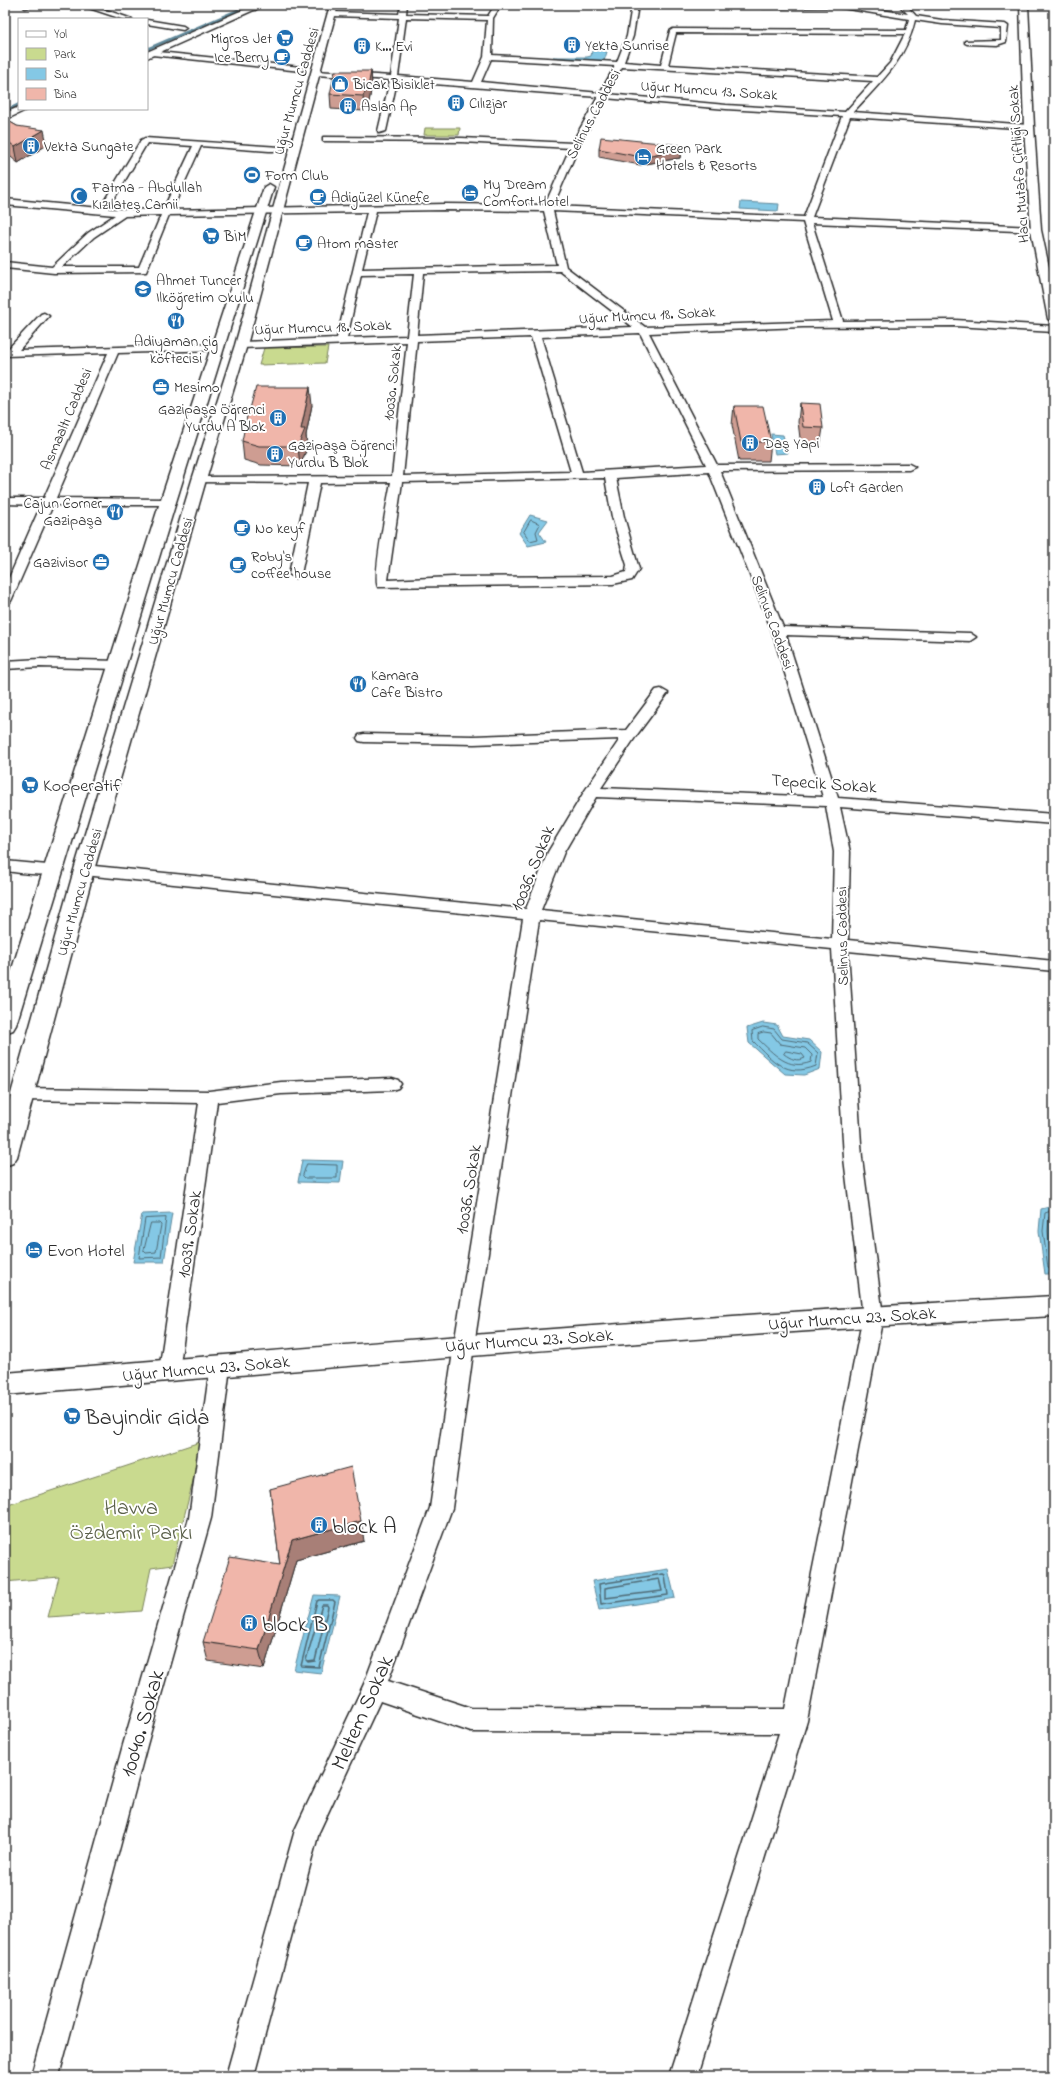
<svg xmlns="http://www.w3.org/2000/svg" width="1059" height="2081" font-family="'Indie Flower',sans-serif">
	<rect width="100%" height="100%" fill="#fff"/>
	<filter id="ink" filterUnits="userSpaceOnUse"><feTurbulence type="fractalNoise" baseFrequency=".025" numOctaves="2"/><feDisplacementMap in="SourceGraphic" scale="8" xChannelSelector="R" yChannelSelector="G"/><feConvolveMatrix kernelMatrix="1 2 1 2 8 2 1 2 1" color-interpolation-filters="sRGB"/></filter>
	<g filter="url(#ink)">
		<!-- green -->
		<path fill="#c9da8f" stroke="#7a825d" d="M425,128H460L459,135H424Z
			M328,347L325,363L259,365L264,348Z
			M203,1441L172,1565L151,1568L142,1611L48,1617L59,1577L5,1582V1506Z"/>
		<!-- water -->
		<path fill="#84c8e5" stroke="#60899b" d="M602,50L607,52L604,61L553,57H587L591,56L592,51Z
			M741,202L779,204L778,211L740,209Z
			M771,434L783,435L788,453L775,454Z
			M530,515L548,520L539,532L546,542L528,546L519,533Z
			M763,1023L777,1025L783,1036L809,1040L822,1052L820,1069L804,1075L785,1074L749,1043L747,1028Z
			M302,1160L343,1161L340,1183L298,1182Z
			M1054,1206V1274H1045L1039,1231L1041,1209Z
			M172,1213L164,1262H133L142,1214Z
			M668,1569L675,1598L599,1610L592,1581Z
			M314,1595L340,1596L321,1673L294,1670Z"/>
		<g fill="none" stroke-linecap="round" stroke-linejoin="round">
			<!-- shore-far1 -->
			<path stroke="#4f6a75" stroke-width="1" d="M531,520L540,524L536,532L538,539L530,541L524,532Z
				M763,1027L774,1029L782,1039L807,1043L818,1053L816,1066C786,1078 773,1061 753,1041L752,1031Z
				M764,1032L771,1033L780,1044L805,1048L812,1055L811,1062C788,1071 774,1054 758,1039V1034Z
				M786,1051L802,1054L805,1058C797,1062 791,1059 784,1054Z
				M307,1164L337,1165V1178H305L303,1176Z
				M1054,1210L1045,1213L1043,1231L1048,1268L1054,1270
				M1054,1215L1049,1217L1048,1231L1051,1262L1054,1265
				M166,1218L161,1257L139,1258L145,1219Z
				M151,1223H159L161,1225L156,1252L146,1253L144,1251Z"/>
			<!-- shore -->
			<path stroke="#4f6a75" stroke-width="1.5" d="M663,1574L665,1575L668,1595L601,1604L599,1584Z
				M659,1579L662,1591L605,1598V1588Z
				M319,1600H333L335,1602L319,1667L301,1666L317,1601Z
				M322,1605H327L328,1607L315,1661L308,1662L306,1660Z"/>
			<!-- stream -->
			<path stroke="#60899b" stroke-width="2.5" d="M147,49L238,10
				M5,111L19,104"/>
			<defs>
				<path id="minor" d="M27,5H39L25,8L24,7Z
					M96,5H108L100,8L132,19H122L89,8Z
					M233,5H249L258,8L255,10Z
					M401,5H407L406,14L488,16L495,5H501L493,18L492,55L617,62L627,36L632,5H638L633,36L624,62L661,65L670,31L673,29L906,30L909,19L836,7L763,8L760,5H848L908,14L899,5H906L916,16L942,20L1005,24L1008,26L1006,42L997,45L967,44L965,43V41L1001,40V28L942,24L915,20C906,60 880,83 853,112L1029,125L1033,127L1029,129L850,117L812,217L1036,227L1039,228V232L812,223L843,321L955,320L1054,326V332L955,326L803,327L649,333L717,465L909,464L915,467L909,470L720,471L783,627L970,633L976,637L970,641L786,635L838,798L1054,814V824L840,807L850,852L848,940L1054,961V971L848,951L862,1158L883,1316L807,1721L697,2076H669L779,1733L471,1732L380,1701L319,1832L254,2076H226L295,1830L364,1684L430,1508L454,1345L523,919L84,875L79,873L76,870L79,867L84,865L526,909L548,852L584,792L620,739L474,744L364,742L359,741L357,738L359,735L364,734L474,736L626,730L656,690L661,689L668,693L636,736L601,788L823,797L772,631L709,472L616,478L624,517L639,569L632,580L613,584L378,587C372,578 388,498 391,482L320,483L301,574L295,578L289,574L308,483L195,482L193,480L199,477L392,476L407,342L241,348L236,345L241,342L337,338L367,212L169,215L146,272L54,273L5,268V262L52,267L88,233L115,215L5,205V199L100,208L141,140L145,138L280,147L284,149L280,151H269L201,146L172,210L445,204L545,205L570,148L462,142L323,141V137H326L462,138L572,143L598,97L397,81L386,131L379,133L378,131L390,80L316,75L312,73L316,71L391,76L399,18L332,16L329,14L332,12L399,14ZM406,18L487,20L484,57L473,82L398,76ZM676,33L905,34L890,63L877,77L668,65ZM491,59L615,66L600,93L481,82ZM622,67L873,81L845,112L726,105L607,94ZM605,98L726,109L842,116L804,217L553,206L579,146ZM147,143L193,146L163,210L108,209ZM445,210L544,211L557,265L362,269L376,211ZM553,211L803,222L833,321L645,327L566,267ZM161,215L139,267H62L94,237L125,216ZM560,271L633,327L417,335L423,273ZM414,274L407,336L347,338L361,275ZM640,333L706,465L582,472L541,337ZM531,337L571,472L403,476L417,341ZM605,478L612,517L627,565L626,572L613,576L453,577L388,580L402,482ZM596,797L826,806L834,852L832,939L541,910L564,852ZM539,920L832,949L844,1158L863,1316L785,1709L471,1708L388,1681L452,1508L474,1345Z
					M726,5H732V7L727,8Z
					M147,20L183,26L186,28L183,30L147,24Z
					M149,51L301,67L305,69L301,71L152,55L148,53Z
					M44,313L49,316L19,350L219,344L224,347L219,350L118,353L56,498L168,499L174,502L168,505H53L11,601L5,605V587L41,505L5,504V498H44L108,353L5,356V350H7L41,314Z
					M40,659L118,661L125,665L118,669L40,667L5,669V661Z
					M5,861L58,866L61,869L58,872C41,877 22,873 5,871Z
					M392,1078L398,1080L401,1084L398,1088L392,1090L281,1094L217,1102L179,1371L176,1377L169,1380L162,1377L159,1371L199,1103L22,1100L16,1099L13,1094L16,1089L22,1088L209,1091L281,1082Z
					M220,1358L227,1361L230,1367L211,1518L147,1745L59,2076H31L123,1745L189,1518L210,1367L213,1361Z"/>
				<path id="tertiary" d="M254,5H265L147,58V52Z
					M1020,5H1028L1034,127L1041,230L1054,290V323L1048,319L1031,230L1024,127Z
					M19,107V109H28L5,120V113Z
					M1054,1296V1316C704,1335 354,1365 5,1395V1373C354,1344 704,1315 1054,1296Z"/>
				<path id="secondary" d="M330,5H338L247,345L206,480L94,870L17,1157L13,1163L5,1166V1115L74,870L192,480L235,345Z
					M269,184L274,187L176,502L16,1025L13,1030L5,1033V991L160,502L264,187Z"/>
			</defs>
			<!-- minor casing -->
			<use href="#minor" stroke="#2b2b2b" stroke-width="3"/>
			<!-- tertiary casing -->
			<use href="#tertiary" stroke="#2b2b2b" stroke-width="3"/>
			<!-- secondary casing -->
			<use href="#secondary" stroke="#2b2b2b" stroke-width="3"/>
			<!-- minor -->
			<use href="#minor" fill="#fff" fill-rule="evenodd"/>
			<!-- tertiary -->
			<use href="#tertiary" fill="#fff" fill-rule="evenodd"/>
			<!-- secondary -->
			<use href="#secondary" fill="#fff" fill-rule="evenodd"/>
		</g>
		<!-- wall -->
		<path fill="#ce9d92" stroke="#2b2b2b" d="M371,71L372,85L369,102L364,111L331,109L330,94Z
			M5,119L17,126L47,145L18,163L5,152Z
			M599,149H681L680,158L640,165L599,157Z
			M1052,177H1054V214L1051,180Z
			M800,403L823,428L820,447L801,446L798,422Z
			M312,405L306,435L307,448L300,466L261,465L244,460L242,441Z
			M734,406L771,442L769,461H739L732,425Z
			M270,1489L364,1541L296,1560L264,1669L208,1661L203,1642L280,1565Z"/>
		<!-- shaded-wall -->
		<path fill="#a87f77" stroke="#2b2b2b" d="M371,71L372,85L369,102L364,111L363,96Z
			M44,130L47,145L18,163L15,147Z
			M681,149L680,158L640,165L641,157Z
			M310,387L312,405L306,435L307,448L300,466L298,446L301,429Z
			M361,1521L364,1541L296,1560L264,1669L259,1650L292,1540Z"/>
		<!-- building -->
		<path fill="#f0b6aa" stroke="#2b2b2b" d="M335,71H371L368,87L363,96L330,94Z
			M5,119L17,126L44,130L15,147L5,139Z
			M601,137L680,145L681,149L641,157L599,149Z
			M1052,177H1054V205Z
			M256,387H310L301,429H305L298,446H259L242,441L247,416H248Z
			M800,403L820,404L823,428L803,427Z
			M734,406H763L771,442H741Z
			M351,1467L361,1521L292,1540L259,1650L203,1642L230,1557L280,1565L270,1489Z"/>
	</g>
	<!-- icons -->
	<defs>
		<symbol id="supermarket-disc" viewBox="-11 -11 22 22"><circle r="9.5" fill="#1f6fb2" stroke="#fff"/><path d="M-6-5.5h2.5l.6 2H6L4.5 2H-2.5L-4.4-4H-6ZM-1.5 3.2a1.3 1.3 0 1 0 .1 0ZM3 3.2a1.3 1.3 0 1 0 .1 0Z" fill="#fff"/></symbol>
		<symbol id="building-disc" viewBox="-11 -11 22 22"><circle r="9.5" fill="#1f6fb2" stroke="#fff"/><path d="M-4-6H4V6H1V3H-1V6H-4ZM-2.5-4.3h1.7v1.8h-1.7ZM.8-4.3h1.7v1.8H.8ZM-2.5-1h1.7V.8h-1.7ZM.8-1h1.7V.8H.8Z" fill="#fff"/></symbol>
		<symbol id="cafe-disc" viewBox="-11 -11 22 22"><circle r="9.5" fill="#1f6fb2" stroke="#fff"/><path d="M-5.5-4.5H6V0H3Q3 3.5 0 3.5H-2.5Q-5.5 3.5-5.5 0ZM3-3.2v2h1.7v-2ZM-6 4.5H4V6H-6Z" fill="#fff"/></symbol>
		<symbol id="shop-disc" viewBox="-11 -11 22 22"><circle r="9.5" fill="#1f6fb2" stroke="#fff"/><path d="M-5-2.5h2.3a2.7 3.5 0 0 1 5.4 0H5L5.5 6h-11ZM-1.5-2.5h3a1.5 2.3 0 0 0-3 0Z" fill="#fff"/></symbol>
		<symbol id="hotel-disc" viewBox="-11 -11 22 22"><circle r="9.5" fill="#1f6fb2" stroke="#fff"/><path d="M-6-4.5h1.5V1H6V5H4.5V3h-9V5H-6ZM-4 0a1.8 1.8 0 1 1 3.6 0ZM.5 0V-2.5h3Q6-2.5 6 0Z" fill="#fff"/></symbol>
		<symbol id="stadium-disc" viewBox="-11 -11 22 22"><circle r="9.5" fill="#1f6fb2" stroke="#fff"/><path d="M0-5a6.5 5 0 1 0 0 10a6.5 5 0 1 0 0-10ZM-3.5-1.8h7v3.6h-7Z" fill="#fff"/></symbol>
		<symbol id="mosque-disc" viewBox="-11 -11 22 22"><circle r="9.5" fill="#1f6fb2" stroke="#fff"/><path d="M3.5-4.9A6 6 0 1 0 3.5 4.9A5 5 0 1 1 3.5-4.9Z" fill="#fff"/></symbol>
		<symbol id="school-disc" viewBox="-11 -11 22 22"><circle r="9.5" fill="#1f6fb2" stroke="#fff"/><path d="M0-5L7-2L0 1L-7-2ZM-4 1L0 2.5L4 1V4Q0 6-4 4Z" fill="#fff"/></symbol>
		<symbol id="restaurant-disc" viewBox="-11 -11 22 22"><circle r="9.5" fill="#1f6fb2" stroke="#fff"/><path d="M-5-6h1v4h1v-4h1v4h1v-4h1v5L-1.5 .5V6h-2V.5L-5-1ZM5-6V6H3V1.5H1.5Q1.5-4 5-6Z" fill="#fff"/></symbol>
		<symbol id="office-disc" viewBox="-11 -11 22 22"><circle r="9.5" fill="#1f6fb2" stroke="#fff"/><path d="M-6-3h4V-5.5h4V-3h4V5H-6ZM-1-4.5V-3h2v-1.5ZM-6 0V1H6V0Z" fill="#fff"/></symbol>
	</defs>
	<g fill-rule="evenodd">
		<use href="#supermarket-disc" x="275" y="28" width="20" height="20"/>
		<use href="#building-disc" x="562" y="35" width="20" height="20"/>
		<use href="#building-disc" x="352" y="36" width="20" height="20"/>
		<use href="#cafe-disc" x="272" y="47" width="20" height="20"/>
		<use href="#shop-disc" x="330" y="74" width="20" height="20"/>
		<use href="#building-disc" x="446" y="93" width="20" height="20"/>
		<use href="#building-disc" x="338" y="96" width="20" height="20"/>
		<use href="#building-disc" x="21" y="136" width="20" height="20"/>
		<use href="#hotel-disc" x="633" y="147" width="20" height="20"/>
		<use href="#stadium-disc" x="242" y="165" width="20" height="20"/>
		<use href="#hotel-disc" x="460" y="183" width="20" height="20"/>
		<use href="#mosque-disc" x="69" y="186" width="20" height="20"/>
		<use href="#cafe-disc" x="308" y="187" width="20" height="20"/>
		<use href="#supermarket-disc" x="201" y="226" width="20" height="20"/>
		<use href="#cafe-disc" x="294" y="233" width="20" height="20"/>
		<use href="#school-disc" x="133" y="279" width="20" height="20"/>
		<use href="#restaurant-disc" x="166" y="311" width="20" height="20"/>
		<use href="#office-disc" x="151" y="377" width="20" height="20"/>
		<use href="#building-disc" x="268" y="408" width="20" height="20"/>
		<use href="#building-disc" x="740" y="433" width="20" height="20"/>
		<use href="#building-disc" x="265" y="444" width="20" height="20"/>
		<use href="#building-disc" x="807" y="477" width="20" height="20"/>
		<use href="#restaurant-disc" x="105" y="502" width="20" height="20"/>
		<use href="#cafe-disc" x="232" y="518" width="20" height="20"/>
		<use href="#office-disc" x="91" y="552" width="20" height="20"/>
		<use href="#cafe-disc" x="228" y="555" width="20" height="20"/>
		<use href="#restaurant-disc" x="348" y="674" width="20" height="20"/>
		<use href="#supermarket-disc" x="20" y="775" width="20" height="20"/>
		<use href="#hotel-disc" x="24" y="1240" width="20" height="20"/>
		<use href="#supermarket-disc" x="62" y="1406" width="20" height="20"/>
		<use href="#building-disc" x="309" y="1515" width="20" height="20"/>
		<use href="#building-disc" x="239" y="1613" width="20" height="20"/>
	</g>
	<g text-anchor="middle" stroke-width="4" stroke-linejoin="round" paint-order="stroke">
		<!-- far-poi labels -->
		<g font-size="15" fill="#2b2b2b" stroke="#fff" text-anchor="start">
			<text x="272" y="43" text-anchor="end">Migros Jet</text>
			<text x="585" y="50">Yekta Sunrise</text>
			<text x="375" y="51">K... Evi</text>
			<text x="269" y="62" text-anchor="end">Ice Berry</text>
			<text x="353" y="89">Bicak Bisiklet</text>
			<text x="469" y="108">Cılızjar</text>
			<text x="361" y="111">Aslan Ap</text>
			<text x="44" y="151">Vekta Sungate</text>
			<text x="656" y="153">Green Park<tspan x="656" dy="17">Hotels ₺ Resorts</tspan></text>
			<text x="265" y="180">Form Club</text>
			<text x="483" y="189">My Dream<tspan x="483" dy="17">Comfort Hotel</tspan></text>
			<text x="92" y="192">Fatma - Abdullah<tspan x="92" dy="17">Kızılateş Camii</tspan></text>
			<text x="331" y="202">Adigüzel Künefe</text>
			<text x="224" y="241">BİM</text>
			<text x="317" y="248">Atom master</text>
			<text x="156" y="285">Ahmet Tuncer<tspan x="156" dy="17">Ilköğretim Okulu</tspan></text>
			<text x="176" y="346" text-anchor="middle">Adiyaman çig<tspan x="176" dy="17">köftecisi</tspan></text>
			<text x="174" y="392">Mesimo</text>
			<text x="265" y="414" text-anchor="end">Gazipaşa Öğrenci<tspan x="265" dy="17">Yurdu A Blok</tspan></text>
			<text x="763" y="448">Daş Yapi</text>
			<text x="288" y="450">Gazipaşa Öğrenci<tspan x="288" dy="17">Yurdu B Blok</tspan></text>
			<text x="830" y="492">Loft Garden</text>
			<text x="102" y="508" text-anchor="end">Cajun Corner<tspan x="102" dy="17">Gazipaşa</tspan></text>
			<text x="255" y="533">No keyf</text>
			<text x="251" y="561">Roby's<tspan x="251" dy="17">coffee house</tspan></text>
			<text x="88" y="567" text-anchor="end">Gazivisor</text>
			<text x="371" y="680">Kamara<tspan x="371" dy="17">Cafe Bistro</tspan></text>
		</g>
		<!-- far-street labels -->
		<g font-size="15" fill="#2b2b2b" stroke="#fff">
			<text transform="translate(709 90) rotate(4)" y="5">Uğur Mumcu 13. Sokak</text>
			<text transform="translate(296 91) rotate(-74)" y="5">Uğur Mumcu Caddesi</text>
			<text transform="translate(593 114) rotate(-62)" y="5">Selinus Caddesi</text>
			<text transform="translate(1018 164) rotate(-94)" y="5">Hacı Mutafa Çiftliği Sokak</text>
			<text transform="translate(647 315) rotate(-3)" y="5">Uğur Mumcu 18. Sokak</text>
			<text transform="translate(323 327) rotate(-2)" y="5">Uğur Mumcu 18. Sokak</text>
			<text transform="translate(392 383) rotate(-84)" y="5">10030. Sokak</text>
			<text transform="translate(66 419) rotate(-67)" y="5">Asmaaltı Caddesi</text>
			<text transform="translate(170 581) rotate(-74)" y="5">Uğur Mumcu Caddesi</text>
			<text transform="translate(773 622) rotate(70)" y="5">Selinus Caddesi</text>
			<text transform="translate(79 892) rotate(-74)" y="5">Uğur Mumcu Caddesi</text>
			<text transform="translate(842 936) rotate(-91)" y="5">Selinus Caddesi</text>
		</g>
		<!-- street labels -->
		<g font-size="18" fill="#2b2b2b" stroke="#fff">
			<text transform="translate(824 783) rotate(4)" y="6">Tepecik Sokak</text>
			<text transform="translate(532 868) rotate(-68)" y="6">10036. Sokak</text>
			<text transform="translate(468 1189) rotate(-81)" y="6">10036. Sokak</text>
			<text transform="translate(189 1234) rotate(-82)" y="6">10039. Sokak</text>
			<text transform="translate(852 1318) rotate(-4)" y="6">Uğur Mumcu 23. Sokak</text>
			<text transform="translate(529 1340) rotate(-4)" y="6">Uğur Mumcu 23. Sokak</text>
			<text transform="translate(206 1368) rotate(-5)" y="6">Uğur Mumcu 23. Sokak</text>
		</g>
		<!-- poi labels -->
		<g font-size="18" fill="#2b2b2b" stroke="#fff" text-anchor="start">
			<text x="43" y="791">Kooperatif</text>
			<text x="47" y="1256">Evon Hotel</text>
		</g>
		<!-- near-poi labels -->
		<g font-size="22" fill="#2b2b2b" stroke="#fff" text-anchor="start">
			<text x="85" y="1424">Bayindir Gida</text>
			<text x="332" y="1533">block A</text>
			<text x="262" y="1631">block B</text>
		</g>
		<!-- near-park labels -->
		<g font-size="22" fill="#5a6049" stroke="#fff">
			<text x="131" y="1514">Havva<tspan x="131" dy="25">Özdemir Parkı</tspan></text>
		</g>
		<!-- near-street labels -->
		<g font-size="22" fill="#2b2b2b" stroke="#fff">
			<text transform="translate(361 1712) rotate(-66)" y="8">Meltem Sokak</text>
			<text transform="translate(141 1723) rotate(-74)" y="8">10040. Sokak</text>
		</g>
	</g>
	<!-- margin -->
	<rect width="1059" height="2081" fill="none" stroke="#fff" stroke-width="20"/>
	<rect x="10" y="10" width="1039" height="2061" fill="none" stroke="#2b2b2b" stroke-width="1.5" filter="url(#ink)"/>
	<!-- legend -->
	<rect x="18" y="18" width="130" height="92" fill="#ffffff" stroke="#aaaaaa"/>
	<rect x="26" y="31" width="20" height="6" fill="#ffffff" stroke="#aaaaaa"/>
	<text x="54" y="38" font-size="12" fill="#2b2b2b">Yol</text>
	<rect x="26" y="48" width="20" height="12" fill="#c9da8f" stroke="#aaaaaa"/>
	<text x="54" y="58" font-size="12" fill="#2b2b2b">Park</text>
	<rect x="26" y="68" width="20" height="12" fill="#84c8e5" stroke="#aaaaaa"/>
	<text x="54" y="78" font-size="12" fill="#2b2b2b">Su</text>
	<rect x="26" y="88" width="20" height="12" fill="#f0b6aa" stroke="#aaaaaa"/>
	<text x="54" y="98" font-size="12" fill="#2b2b2b">Bina</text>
</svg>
